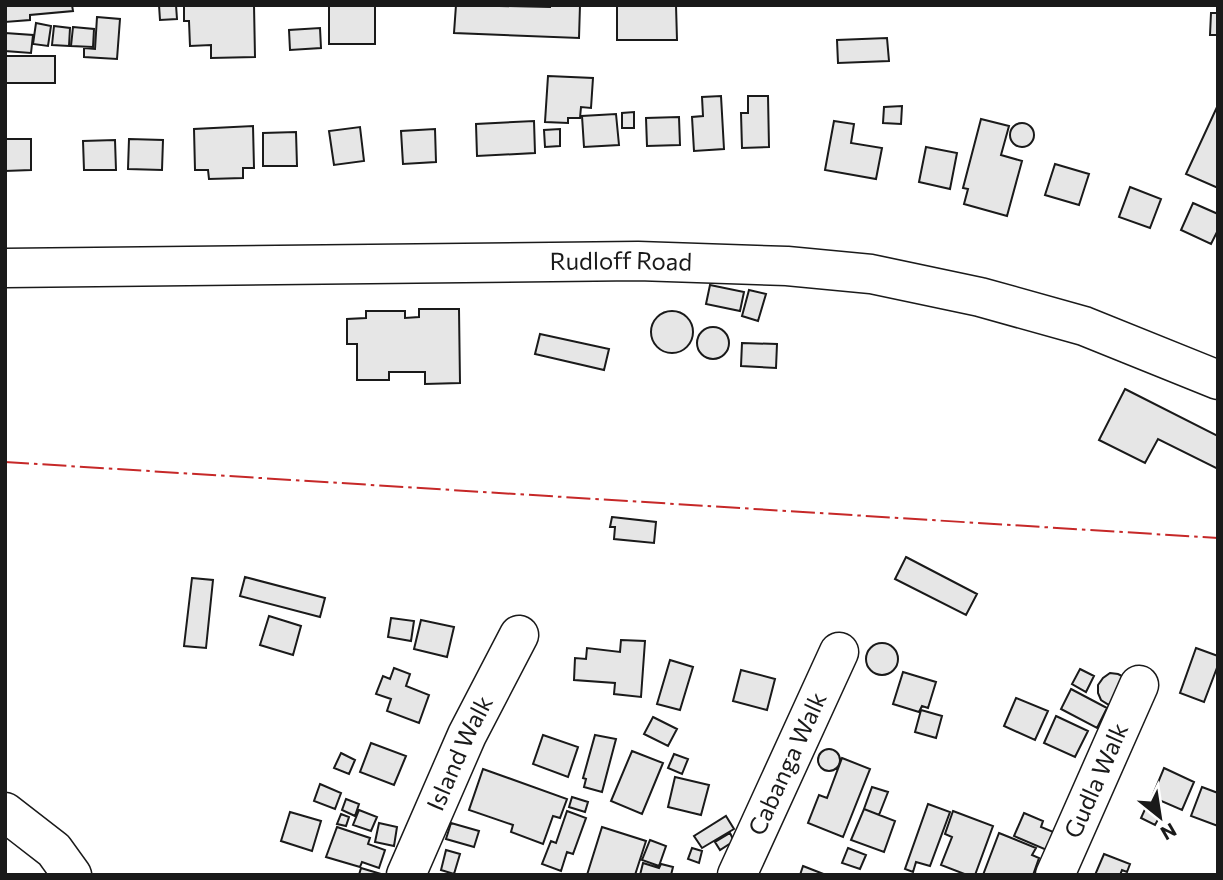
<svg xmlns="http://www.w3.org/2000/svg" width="1223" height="880" font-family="Commissioner,sans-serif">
	<rect width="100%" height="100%" fill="#fff"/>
	<!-- building -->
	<path fill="#e6e6e6" stroke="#1a1a1a" stroke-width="2" d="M5,5H72L73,11L30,15V20L5,22Z
		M159,5H176L177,19L160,20Z
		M184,5H254L255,57L211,58V45L190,46L189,21H184Z
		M329,5H375V44H329Z
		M456,5L550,7V5H580L579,38L454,33Z
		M617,5H676L677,40H617Z
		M1211,13H1218V35H1210Z
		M97,17L120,19L117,59L84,57V48L95,49Z
		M36,23L51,26L48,46L33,44Z
		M54,26L70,28L69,46L52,45Z
		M73,27L94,29L93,47L71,46Z
		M320,28L321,48L290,50L289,30Z
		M5,33L33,35L31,53L5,51Z
		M887,38L889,61L838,63L837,40Z
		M5,56H55V83H5Z
		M548,76L593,78L591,108L581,107L580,118H568V123L545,122Z
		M721,96L724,149L694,151L692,117L703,116L702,97Z
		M748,96H768L769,147L742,148L741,113H748Z
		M902,106L901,124L883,123L884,107Z
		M1217,107L1218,108V188L1186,174Z
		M634,112V128H622V113Z
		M616,114L619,145L584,147L582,116Z
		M679,117L680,145L647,146L646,118Z
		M981,119L1009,126L1001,155L1022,161L1007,216L964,204L968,189L963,188Z
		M534,121L535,153L477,156L476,124Z
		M834,121L854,124L851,143L882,148L876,179L825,170Z
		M1010 135a12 12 0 1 1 24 0a12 12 0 1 1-24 0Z
		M253,126L254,168H243V178L209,179L208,170H195L194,129Z
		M360,127L364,161L334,165L329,131Z
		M435,129L436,162L403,164L401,131Z
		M560,129V146L545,147L544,130Z
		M296,132L297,166H263V133Z
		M5,139H31V170L5,171Z
		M129,139L163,140L162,170L128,169Z
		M115,140L116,170H84L83,141Z
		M926,147L957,153L950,189L919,182Z
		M1055,164L1089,174L1079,205L1045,195Z
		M1130,187L1161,199L1150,228L1119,217Z
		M1193,203L1218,214V230L1211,244L1181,230Z
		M710,285L744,292L740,311L706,304Z
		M749,290L766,294L758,321L742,316Z
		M419,309H459L460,383L425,384V372H389V380H357V344H347V319L366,318V311H405V318L419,317Z
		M651 332a21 21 0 1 1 42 0a21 21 0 1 1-42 0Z
		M697 343a16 16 0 1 1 32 0a16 16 0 1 1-32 0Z
		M540,334L609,349L604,370L535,354Z
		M742,343L777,344L776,368L741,366Z
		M1125,389L1218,436V469L1158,439L1145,463L1099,440Z
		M612,517L656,522L654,543L614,539L615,527H610Z
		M906,557L977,594L966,615L895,579Z
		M245,577L325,598L320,617L240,596Z
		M192,578L213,580L206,648L184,646Z
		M269,616L301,626L293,655L260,645Z
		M391,618L414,621L411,641L388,637Z
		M421,620L454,627L447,657L414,649Z
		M621,640L645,641L641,697L614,694L615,683L574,680L575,658L586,659L587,648L620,652Z
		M866 659a16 16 0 1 1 32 0a16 16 0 1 1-32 0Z
		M1196,648L1218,656V665L1204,702L1180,693Z
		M670,660L693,667L680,710L657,704Z
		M394,668L410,674L406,686L429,695L419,723L387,711L391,699L376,694L383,676L390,679Z
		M1080,669L1094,676L1086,692L1072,684Z
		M741,670L775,679L767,710L733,701Z
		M903,672L936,682L928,708L922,706L919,712L893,704Z
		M1110,673L1118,674L1126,678L1109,705L1101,700L1098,693V685L1103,678Z
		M1071,689L1107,708L1097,728L1061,709Z
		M1016,698L1048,711L1035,740L1004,726Z
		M921,710L942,716L936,738L915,732Z
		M1056,716L1088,731L1075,757L1044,743Z
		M653,717L677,729L668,746L644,734Z
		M543,735L578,747L568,777L533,764Z
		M595,735L616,739L602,792L584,787L586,779L583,778Z
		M371,743L406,756L394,785L360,772Z
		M818 760a11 11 0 1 1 22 0a11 11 0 1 1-22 0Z
		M632,751L663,763L642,814L611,801Z
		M341,753L355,760L349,774L334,768Z
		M674,754L688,759L682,774L668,768Z
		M842,758L870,769L843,837L808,823L819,795L827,798Z
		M1164,768L1194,782L1182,810L1152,797Z
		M483,769L567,799L560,818L553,816L543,844L511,832L513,825L469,810Z
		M675,777L709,785L701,815L668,807Z
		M320,784L341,793L335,809L314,801Z
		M872,787L888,792L879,815L864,809Z
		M1202,787L1218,793V826L1191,816Z
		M572,797L588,802L585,812L569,807Z
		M346,799L359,804L355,816L342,810Z
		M928,804L950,812L930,866L916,862L913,872L905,869Z
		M1146,807L1161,814L1155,825L1141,818Z
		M864,809L895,821L884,852L851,840Z
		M359,810L377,817L371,831L353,825Z
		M567,811L586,818L573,854L567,852L561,871L542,864L551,841L556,843Z
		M953,811L993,826L975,875H967L941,865L952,837L945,834Z
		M290,812L321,821L312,851L281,841Z
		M1024,813L1043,821L1041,827L1063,836L1056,854L1014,836Z
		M341,814L349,817L346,826L337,824Z
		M726,816L734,829L702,848L694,836Z
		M379,823L397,827L394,846L375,842Z
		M451,823L479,831L474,847L446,839Z
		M337,827L370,838L368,844L385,850L379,868L362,862L360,867L326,857Z
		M602,827L646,841L635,875H587Z
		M730,833L734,841L720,850L715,842Z
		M999,833L1036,848L1032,855L1039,858L1033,875H983Z
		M650,840L666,846L659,866L642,860Z
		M692,848L702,851L699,863L688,859Z
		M848,848L866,855L860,869L842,863Z
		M446,850L460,854L454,874L441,870Z
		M1104,854L1130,864L1127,872L1122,870L1120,875H1095Z
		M643,863L659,868L661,864L673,867L671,875H640Z
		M803,866L826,875H800Z
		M361,868L381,874L359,875Z"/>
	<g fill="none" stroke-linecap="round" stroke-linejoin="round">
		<defs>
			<g id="minor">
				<path id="s1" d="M5,268L638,261L787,266L871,274L980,297L1084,326L1218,380"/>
				<path d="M5,812L54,850L72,875"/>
				<path id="s2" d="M406,875L467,735L519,635"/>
				<path id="s3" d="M737,875L839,652"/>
				<path id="s4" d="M1055,875L1139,685"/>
			</g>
		</defs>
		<!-- minor casing -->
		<use href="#minor" stroke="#1a1a1a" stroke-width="41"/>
		<!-- minor -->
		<use href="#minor" stroke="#fff" stroke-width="38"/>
		<!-- power -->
		<path stroke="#c62828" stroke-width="2" stroke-dasharray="24 5 3.5 5" stroke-linecap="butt" d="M5,462L1218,538"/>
	</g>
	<g text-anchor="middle" stroke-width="5" stroke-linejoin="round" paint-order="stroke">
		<!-- street labels -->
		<g font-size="24" fill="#1a1a1a" stroke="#fff">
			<text dy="8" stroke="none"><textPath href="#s1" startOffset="616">Rudloff Road</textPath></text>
			<text dy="8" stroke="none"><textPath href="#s2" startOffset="133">Island Walk</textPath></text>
			<text dy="8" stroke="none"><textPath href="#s3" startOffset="122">Cabanga Walk</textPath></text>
			<text dy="8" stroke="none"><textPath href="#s4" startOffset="103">Gudla Walk</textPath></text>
		</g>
	</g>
	<!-- border -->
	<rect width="1223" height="880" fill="none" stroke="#1a1a1a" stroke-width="14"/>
	<!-- north arrow -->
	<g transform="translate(1160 817) rotate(150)" stroke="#ffffff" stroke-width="5" paint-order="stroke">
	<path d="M0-5L12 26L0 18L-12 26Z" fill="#1a1a1a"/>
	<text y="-10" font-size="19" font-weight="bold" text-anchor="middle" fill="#1a1a1a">N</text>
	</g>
</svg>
